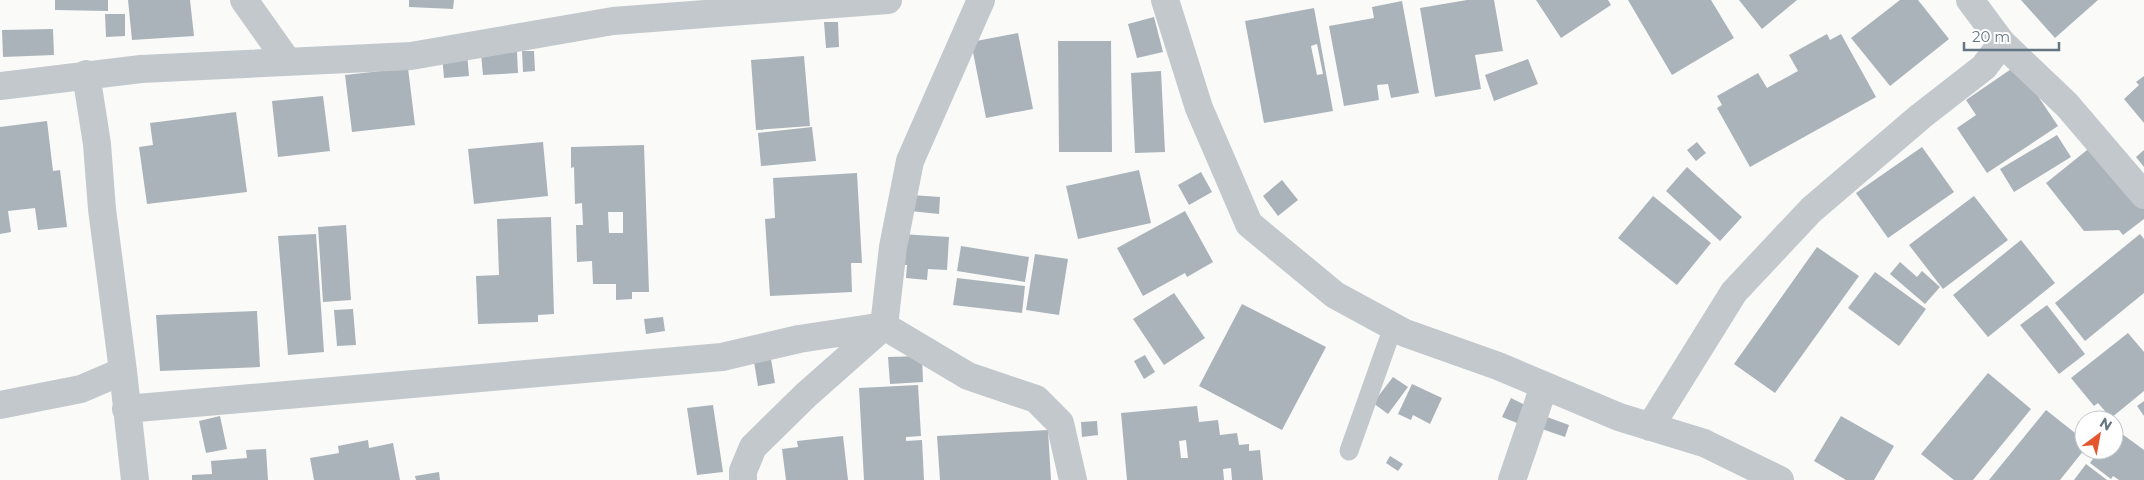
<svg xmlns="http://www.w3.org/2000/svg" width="2144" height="480" font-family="Montserrat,sans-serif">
	<rect width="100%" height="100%" fill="#fafaf8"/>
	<!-- building -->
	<path fill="#aab3b9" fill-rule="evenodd" d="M55,0H108V11L55,10Z
		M128,0H190L194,36L132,40Z
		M409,0H454L453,9L409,7Z
		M1467,0H1494L1503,51L1475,55L1481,89L1435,97L1420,8Z
		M1536,0H1608L1611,5L1561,38Z
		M1628,0H1711L1734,38L1672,75Z
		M1739,0H1797L1762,29Z
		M1900,0H1918L1949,39L1890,86L1851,38Z
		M2021,0H2098L2055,38Z
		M1402,1L1419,93L1391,98L1388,84L1377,85L1379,100L1344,106L1329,26L1374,18L1372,7Z
		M1314,8L1333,111L1264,123L1245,21ZM1317,44L1323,74L1317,75L1311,46Z
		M105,14H125V36L106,37Z
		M1154,17L1163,52L1137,58L1128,24Z
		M824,22H838L839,47L826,48Z
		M53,29L54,55L3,57L2,30Z
		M1018,33L1033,109L986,118L971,42Z
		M1827,34L1830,40L1841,34L1876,97L1750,167L1717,108L1722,105L1717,96L1758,73L1767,88L1798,71L1789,55Z
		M1058,41H1111L1112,152H1059Z
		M522,51H534L535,71L523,72Z
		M517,52L518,73L483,75L481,54Z
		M467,53L469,76L444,78L442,55Z
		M804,56L810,126L756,130L751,60Z
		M1528,59L1538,84L1494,101L1485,75Z
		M2017,65L2058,126L1987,173L1957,128L1976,115L1966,100Z
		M408,68L415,125L352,132L345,75Z
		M1161,71L1165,152L1135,153L1131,73Z
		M2144,76V123L2124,99L2139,85L2136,82Z
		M323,96L330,151L278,157L272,101Z
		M236,112L247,192L147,204L139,147L153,145L150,123Z
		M47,121L53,171L60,170L67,227L38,230L35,208L8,211L11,232L0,234V127Z
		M812,127L816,161L761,166L758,133Z
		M2057,135L2071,157L2014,192L2000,169Z
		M543,142L548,196L474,204L468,149Z
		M1697,142L1706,153L1696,161L1687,150Z
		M2097,142L2144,201V219L2123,235L2119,230L2084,231L2046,183Z
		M644,145L649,292H632V299L616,300V284H593L592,261L577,262L576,225H583L582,203L575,204L574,167L571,168V147ZM608,212H623V233H609Z
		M1922,147L1954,192L1888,238L1856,193Z
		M2144,150V167L2136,157Z
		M1687,167L1742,217L1720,241L1666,191Z
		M1139,170L1151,223L1078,239L1066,186Z
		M1201,172L1212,192L1189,205L1178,185Z
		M857,173L862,263H851L852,292L770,296L765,219L775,218L773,178Z
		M1282,180L1298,200L1278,216L1263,196Z
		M911,195L940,197L939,214L910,211Z
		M1653,196L1711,243L1677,285L1618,238Z
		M1974,196L2008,240L1943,289L1909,245Z
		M1185,211L1213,262L1187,277L1185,273L1143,296L1117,248Z
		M551,217L554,314L538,315V322L478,324L476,276L499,275L497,219Z
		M346,225L351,300L323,302L318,227Z
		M316,234L324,352L288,355L278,236Z
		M901,234L949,237L947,270L928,269L927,280L906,278L907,265H899Z
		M2140,234L2144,239V293L2085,341L2055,303Z
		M2021,240L2055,283L1988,337L1953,295Z
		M961,246L1029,257L1025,282L957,271Z
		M1817,247L1859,276L1775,393L1734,364Z
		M1035,254L1068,259L1059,315L1026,310Z
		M1900,262L1917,277L1922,271L1940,287L1925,304L1890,274Z
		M1875,272L1926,309L1899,346L1848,308Z
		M957,278L1025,286L1022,313L953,305Z
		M1174,293L1205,338L1164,365L1133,319Z
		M1242,304L1326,347L1282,430L1199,386Z
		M2047,305L2085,354L2059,374L2020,325Z
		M353,309L356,345L337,346L334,310Z
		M257,311L260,367L160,371L156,315Z
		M663,317L665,331L646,334L644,319Z
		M2128,333L2144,352V391L2111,418L2098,403L2094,406L2071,378Z
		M1145,355L1155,372L1144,379L1134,361Z
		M922,356L923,382L890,384L888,357Z
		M771,359L775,383L758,386L754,362Z
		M1988,373L2031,409L1973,480H1954L1921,454Z
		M1393,377L1408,387L1388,414L1373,403Z
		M1412,384L1442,398L1430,424L1413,415L1411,420L1398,414Z
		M918,385L921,436L906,437V441L922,440L924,480H864L859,388Z
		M1511,398L1525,405L1517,423L1502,417Z
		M2144,401V416L2137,406Z
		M713,405L723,472L697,475L687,408Z
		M1197,406L1199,422L1218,420L1220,435L1237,433L1239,445L1249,444V451L1260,450L1263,480H1232L1231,468L1223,469L1224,480H1127L1121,413ZM1186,440L1188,458H1181L1179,441Z
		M2046,410L2084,440V450L2060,480H1989Z
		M220,416L227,449L206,453L199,421Z
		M1841,416L1894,446L1874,480H1846L1814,461Z
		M1547,417L1569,425L1565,437L1542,429Z
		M1097,421L1098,435L1082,437L1081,422Z
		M2114,428L2144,450V480H2119L2113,476L2111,479L2090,463L2099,450H2114Z
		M1048,430L1051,480H940L937,436Z
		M843,436L848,480H786L782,449L798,447L797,441Z
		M368,440L369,448L393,443L400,480H314L310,458L339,453L338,446Z
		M266,449L268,480H192V475L212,474L211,461L247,458L246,450Z
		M1390,456L1403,464L1398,471L1386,463Z
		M2086,464L2107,480H2074Z
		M439,472L440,480H416L415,476Z"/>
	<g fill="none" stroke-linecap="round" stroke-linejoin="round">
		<!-- service -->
		<path stroke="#c3c8cc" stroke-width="19" d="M1349,451L1393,327"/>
		<!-- minor -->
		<path stroke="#c3c8cc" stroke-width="28" d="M244,0L288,62
			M1165,0L1199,108L1249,224L1335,295L1405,333L1498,366L1619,417L1704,443L1780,480
			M1970,0L2002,43L2067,105L2144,195
			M86,74L97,144L102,209L123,371L135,480
			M0,86L141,69L411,56L613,21L888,0
			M0,405L81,389L123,371
			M126,409L722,357L799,339L884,326L968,376L1036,399L1060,423L1073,480
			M1650,427L1734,292L1811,210L1921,116L1984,67L2002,43
			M743,480V471L753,447L806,395L884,326L893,247L910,161L981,0
			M1512,480L1544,386"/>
	</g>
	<!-- north arrow -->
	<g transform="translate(2099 435) rotate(32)"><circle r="24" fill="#ffffff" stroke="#c1c8cd"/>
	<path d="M0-4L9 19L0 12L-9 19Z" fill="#e4572e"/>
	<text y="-8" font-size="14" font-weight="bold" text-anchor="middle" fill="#657683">N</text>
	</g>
	<!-- scale -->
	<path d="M1964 42v8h95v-8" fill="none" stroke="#657683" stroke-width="2.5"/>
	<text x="1972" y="42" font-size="15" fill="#657683" stroke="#ffffff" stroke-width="4" paint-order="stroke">20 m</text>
</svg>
